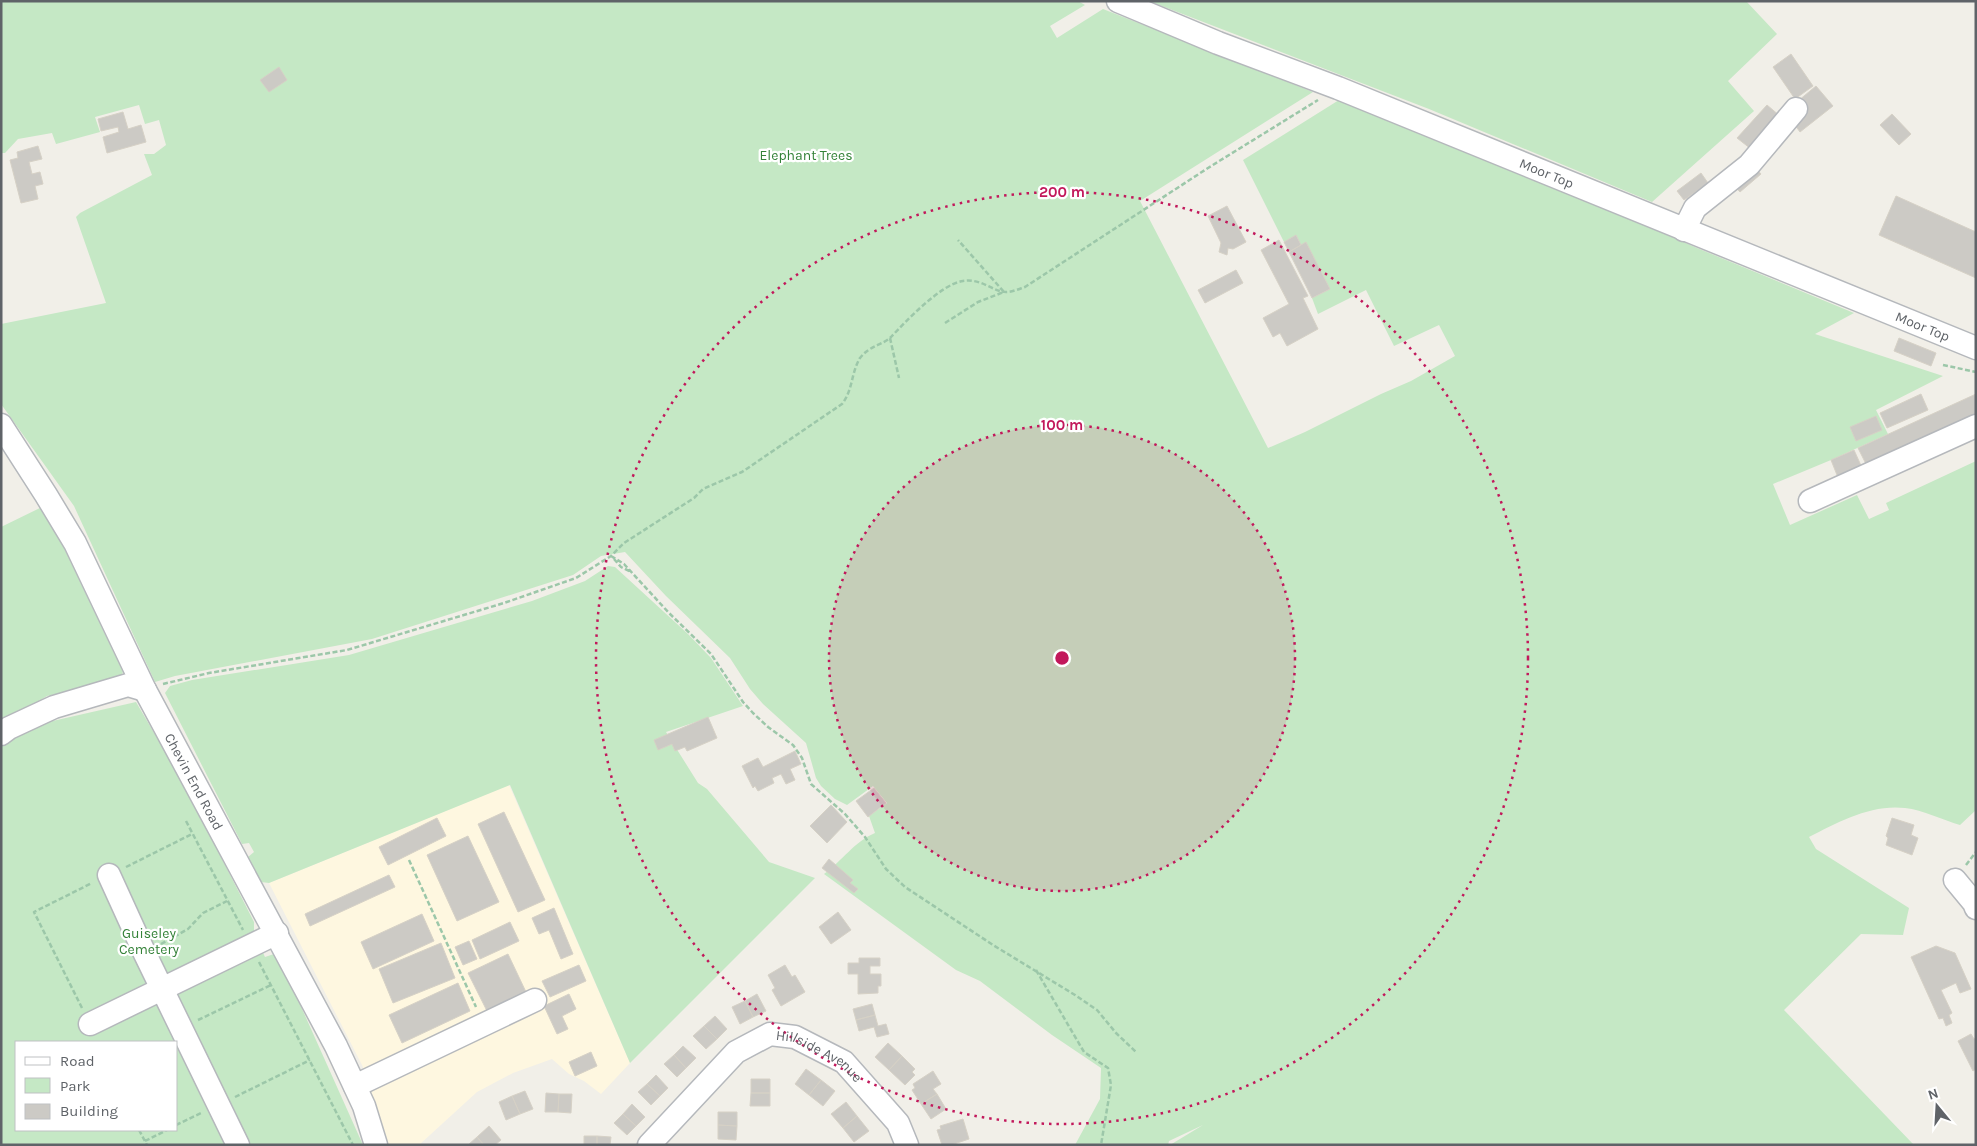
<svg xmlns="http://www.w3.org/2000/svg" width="1977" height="1146" font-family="Karla,sans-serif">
	<rect width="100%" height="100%" fill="#f1efe8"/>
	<!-- commercial -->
	<path fill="#fef7e0" d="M509,785L630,1063L601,1094L584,1081L569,1074L552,1059L513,1073L477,1092L419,1145H386L371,1095L372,1089L362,1065L269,883Z"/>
	<!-- green -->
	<path fill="#c5e8c5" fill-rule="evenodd" d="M1,1H1078L1085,5L1050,26L1057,38L1103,9L1313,92L1140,201L1268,448L1305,432L1381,394L1411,381L1455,356L1439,325L1394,346L1366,290L1318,314L1312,298L1330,289L1306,243L1301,245L1296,235L1284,242L1243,160L1339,100L1580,196L1697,248L1854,313L1815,334L1943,376L1876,410L1888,434L1831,460L1773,484L1790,525L1857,495L1869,519L1889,510L1886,503L1976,461V810L1960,825C1943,820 1923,810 1905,808C1871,804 1838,822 1809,837L1816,849L1909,908L1903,935L1861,934L1784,1010L1914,1145H1170L1203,1125L1169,1141L1168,1145H1075L1100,1099L1101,1068L1052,1035L980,981L956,970L824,874C842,861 855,841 875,833L869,816L887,803L873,786L847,805L835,799L821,786L816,778L806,743L763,704L750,689L730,658L666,596L625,552L601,556L573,575L372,639L175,676L155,682L74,506L1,404V324L106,303L76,217L80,213L152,175L144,154H154L166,145L159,120L145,124L139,105L95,117L100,132L56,144L52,133L18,139L5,153H1Z
		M1149,1H1746L1777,34L1728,81L1754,111L1652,202L1429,109Z
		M44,506L123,672L119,680L47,696L1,724V527Z
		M608,566L615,567L688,634L711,658L743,706L666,732L698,783L707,789L769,862L815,878L630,1063L510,785L269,883L261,882L248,857L254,852L249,843L242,844L165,693L170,686L192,680L349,655L532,601L585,581Z
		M136,702L184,784L254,922V934L265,957L277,953L363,1145H1V744L35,725ZM16,1042H176V1130H16Z"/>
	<!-- building -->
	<path fill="#cccac5" stroke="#d6d1c6" d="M1791,54L1813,86L1795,99L1773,67Z
		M279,67L287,80L269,92L260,80Z
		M1816,86L1833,106L1800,132L1792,121L1798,101Z
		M1767,105L1780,116L1751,149L1737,138Z
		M123,112L128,129L141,125L146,142L107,153L103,137L119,132L118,127L101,131L98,119Z
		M1892,114L1911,134L1899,145L1880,125Z
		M38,146L42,159L29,162L32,174L40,172L43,184L35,186L38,199L21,203L10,160L18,158L17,152Z
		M1753,165L1761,174L1740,192L1732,183Z
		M1701,173L1708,183L1684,200L1677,191Z
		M1896,196L1976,232V278L1879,235Z
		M1227,206L1246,242L1233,249L1228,248L1227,255L1219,252L1221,243L1208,216Z
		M1296,235L1301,245L1289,252L1284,242Z
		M1279,240L1308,296L1303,298L1318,329L1287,346L1280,333L1273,337L1263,318L1289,304L1261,250Z
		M1306,242L1330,289L1312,298L1289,252Z
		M1236,270L1243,283L1205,303L1198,290Z
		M1899,338L1936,353L1931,366L1894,351Z
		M1921,394L1928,410L1887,428L1880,413Z
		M1976,394V418L1868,468L1858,448Z
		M1876,416L1882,430L1856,441L1850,427Z
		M1854,450L1863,470L1839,480L1831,460Z
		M708,717L717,738L687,751L685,747L675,751L672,744L658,750L654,740Z
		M795,751L801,764L790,769L795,780L786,784L781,774L772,778L774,783L758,791L755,786L753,788L742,766L758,758L763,767Z
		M874,788L886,803L868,817L856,801Z
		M831,805L847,822L827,843L810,826Z
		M504,812L545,900L518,912L478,824Z
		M437,818L446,836L388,865L379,847Z
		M1892,818L1914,825L1911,835L1918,838L1912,855L1886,845L1888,838L1886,836Z
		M468,836L499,902L457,921L427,855Z
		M829,859L853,880L850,883L858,889L854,893L822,868Z
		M389,875L395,887L310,926L305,914Z
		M554,908L573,954L561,959L549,930L539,934L532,918Z
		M838,912L851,930L831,944L819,927Z
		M422,914L434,941L373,969L361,942Z
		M510,922L519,941L480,959L472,940Z
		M469,941L477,959L463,965L455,947Z
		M441,943L455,978L393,1003L379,969Z
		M1936,946L1955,953L1971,989L1960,993L1956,983L1941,990L1952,1013L1949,1015L1952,1023L1946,1026L1943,1018L1939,1019L1911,957Z
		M508,954L526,992L487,1011L468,973Z
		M859,958H880V966H870V974H881V986H878V993L858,994V974H848V963H859Z
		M579,965L586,981L550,997L542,981Z
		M785,965L792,977L795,975L805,992L781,1006L772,990L775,988L768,975Z
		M458,983L470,1011L402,1043L389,1015Z
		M569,994L576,1009L562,1016L568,1029L557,1034L544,1006Z
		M757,994L766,1011L753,1017L745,1001Z
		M745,1001L753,1017L740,1024L732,1007Z
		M872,1004L875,1015L856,1020L853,1009Z
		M875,1015L878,1026L886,1024L889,1034L877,1037L874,1027L859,1031L856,1020Z
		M715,1016L727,1029L717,1039L704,1026Z
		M704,1026L717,1039L706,1049L693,1036Z
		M1971,1034L1974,1039L1976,1038V1069L1973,1071L1958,1041Z
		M888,1043L902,1056L889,1070L875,1057Z
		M683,1046L696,1058L686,1068L674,1055Z
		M591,1052L597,1066L575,1076L569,1062Z
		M674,1055L686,1068L677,1077L664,1064Z
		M902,1056L915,1069L912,1072L915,1075L905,1085L889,1070Z
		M806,1069L821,1080L809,1095L795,1084Z
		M933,1071L941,1084L933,1089L937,1094L921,1104L912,1090L915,1088L913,1084Z
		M656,1075L668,1088L660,1096L647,1084Z
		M751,1079H770V1093H751Z
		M821,1080L835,1091L823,1106L809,1095Z
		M647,1084L660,1096L651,1105L638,1092Z
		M525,1091L533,1109L520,1114L512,1096Z
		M546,1093L559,1094L558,1112H545Z
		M751,1093H770V1106H750Z
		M559,1094H572L571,1113L558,1112Z
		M937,1094L946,1109L931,1119L921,1104Z
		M512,1096L520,1114L506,1120L499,1102Z
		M846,1102L857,1116L843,1128L831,1114Z
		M632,1104L645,1117L636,1126L623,1114Z
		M718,1112H737V1126L718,1125Z
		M623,1114L636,1126L627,1135L614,1123Z
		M857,1116L869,1131L854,1142L843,1128Z
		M963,1119L969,1139L951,1145H942L937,1130L941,1129L940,1126Z
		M718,1125L737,1126L736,1140L718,1139Z
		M489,1126L501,1140L495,1145H484L477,1137Z
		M584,1136H597V1145H584Z
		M597,1136L611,1137L610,1145H597Z
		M477,1137L484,1145H468Z"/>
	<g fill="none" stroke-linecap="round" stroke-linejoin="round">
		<defs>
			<g id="minor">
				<path id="s1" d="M1118,1L1218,43L1338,88L1976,348"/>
				<path d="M1684,230L1695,208L1749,165L1796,109"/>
				<path id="s2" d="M1,425L46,495L75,543L145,690L336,1046L364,1106L376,1145"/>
				<path d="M1810,501L1976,426"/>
				<path d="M1,734L9,728L54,707L128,685L145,690"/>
				<path d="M109,875L145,954L238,1145"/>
				<path d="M1955,880L1974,903L1976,908"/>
				<path d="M90,1024L277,933"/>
				<path d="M355,1086L535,1000"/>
				<path id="s3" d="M649,1145L736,1052L770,1034L795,1037L844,1062L898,1123L907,1145"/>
			</g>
		</defs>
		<!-- minor casing -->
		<use href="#minor" stroke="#b5b8bc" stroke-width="25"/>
		<!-- path -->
		<path stroke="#9cc7a9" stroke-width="2.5" stroke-dasharray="5 2.5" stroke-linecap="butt" d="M945,323L978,302L1004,292L958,240
			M890,338L899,378
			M1943,365L1976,372
			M611,556L624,564L669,613L711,654L743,702L753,713L768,727L793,745L802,758L811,784L845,814L865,837L886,869L905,887L993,945L1075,995L1097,1010L1116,1033L1136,1052
			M614,559L621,567L631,572
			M163,684L209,673L347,650L504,603L576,578L611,556L624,543L694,498L703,489L742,472L842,404C853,390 851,373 860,358C870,345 883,345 891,337C906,321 941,284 963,281C982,278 993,292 1006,292C1012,292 1019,289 1025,287L1208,168L1318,100
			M186,821L243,930
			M409,860L476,1007
			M1966,865L1976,852
			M126,867L192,834
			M161,944L188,929L203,913L227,901
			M259,962L353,1145
			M1036,970L1084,1052L1108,1068L1111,1085L1101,1145
			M82,1008L34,912L92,883
			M198,1020L271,985
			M235,1097L310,1060
			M176,1125L201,1113
			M139,1130L147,1145
			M145,1141L167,1130"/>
		<!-- minor -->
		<use href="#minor" stroke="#fff" stroke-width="22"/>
	</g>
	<!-- distance rings -->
	<circle cx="1062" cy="658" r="233" fill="#c2185b" fill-opacity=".12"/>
	<g fill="none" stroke="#c2185b" stroke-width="2.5" stroke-dasharray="2.5 5">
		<circle cx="1062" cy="658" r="233"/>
		<circle cx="1062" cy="658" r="466"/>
	</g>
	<g text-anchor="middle" stroke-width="4.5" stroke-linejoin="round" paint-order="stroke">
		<!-- park labels -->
		<g font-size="14" fill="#348238" stroke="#fff">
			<text x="806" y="160">Elephant Trees</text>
			<text x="149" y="938">Guiseley<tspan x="149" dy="16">Cemetery</tspan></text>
		</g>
		<!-- street labels -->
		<g font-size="14" fill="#5f6368" stroke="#fff">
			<text dy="5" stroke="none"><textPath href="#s1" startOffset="462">Moor Top</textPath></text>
			<text dy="5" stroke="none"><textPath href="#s1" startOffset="868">Moor Top</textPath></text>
			<text dy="5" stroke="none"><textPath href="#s2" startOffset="406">Chevin End Road</textPath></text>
			<text dy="5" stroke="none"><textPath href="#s3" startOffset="221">Hillside Avenue</textPath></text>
		</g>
	</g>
	<circle cx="1062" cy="658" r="8" fill="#c2185b" stroke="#fff" stroke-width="2.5"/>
	<g font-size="15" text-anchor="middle" font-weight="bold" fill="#c2185b" stroke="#fff" stroke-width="4.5" stroke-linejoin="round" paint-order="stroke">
		<text x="1062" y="197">200 m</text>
		<text x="1062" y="430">100 m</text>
	</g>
	<!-- border -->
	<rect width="1977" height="1146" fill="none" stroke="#5f6368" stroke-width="5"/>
	<!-- legend -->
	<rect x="15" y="1041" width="162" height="90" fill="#ffffff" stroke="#bfc1c3"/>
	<rect x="25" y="1057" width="25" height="8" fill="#ffffff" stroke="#bfc1c3"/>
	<text x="60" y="1066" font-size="15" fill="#5f6368">Road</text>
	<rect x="25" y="1078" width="25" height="15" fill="#c5e8c5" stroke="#bfc1c3"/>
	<text x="60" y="1091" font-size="15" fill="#5f6368">Park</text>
	<rect x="25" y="1104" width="25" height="15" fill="#cccac5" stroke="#bfc1c3"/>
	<text x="60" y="1116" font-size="15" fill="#5f6368">Building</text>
	<!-- north arrow -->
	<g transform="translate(1937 1106) rotate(342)" stroke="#ffffff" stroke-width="4" paint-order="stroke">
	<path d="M0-4L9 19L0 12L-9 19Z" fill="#5f6368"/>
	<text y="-8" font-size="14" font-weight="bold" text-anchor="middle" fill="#5f6368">N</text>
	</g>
</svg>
